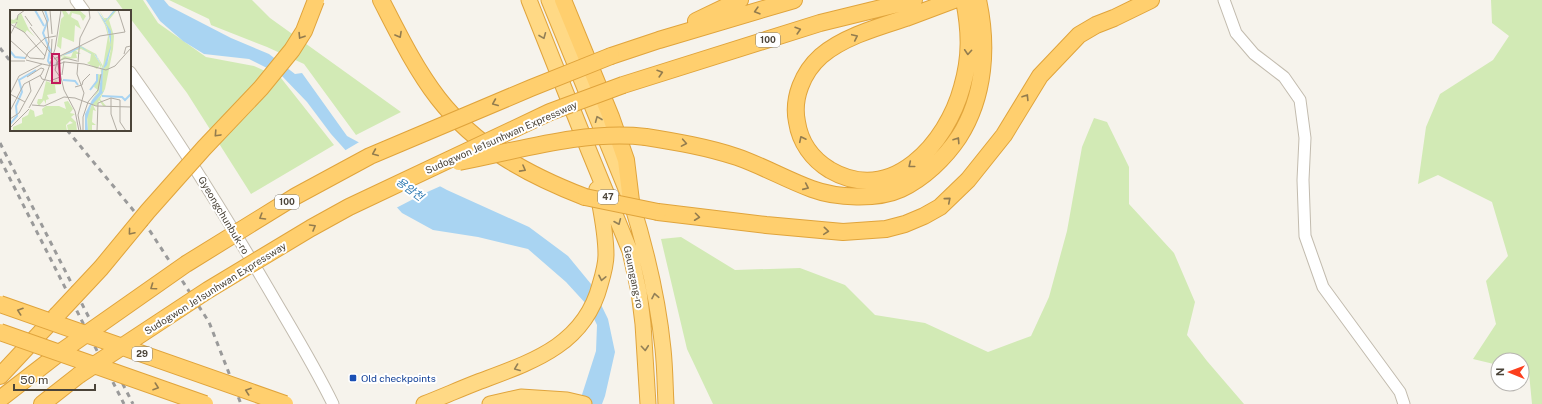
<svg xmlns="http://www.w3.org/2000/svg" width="1542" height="404" font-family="'Public Sans','Noto Sans KR',sans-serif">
	<rect width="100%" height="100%" fill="#f6f3ec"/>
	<!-- green -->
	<path fill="#d2eab5" d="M116,0H143L158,23L206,57L254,66L281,78L334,145L251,194L187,93L130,18V11H124Z
		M169,0H252L270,18L401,112L356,135L304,64L267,47L211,25L209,19Z
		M1491,0H1542V404H1532L1529,373L1522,372V360H1498V365L1473,359L1496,324L1486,281L1508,256L1492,202L1438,175L1418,184L1426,127L1440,94L1493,60L1509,36L1492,23Z
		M1094,118L1107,122L1129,167V204L1174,253L1195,302L1187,335L1207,361L1244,404H713L687,349L661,239L681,237L735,270L800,268L845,285L875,315L925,323L988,352L1031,336L1049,297L1067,231L1082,147Z"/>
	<!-- water -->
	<path fill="#a9d4f2" d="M146,0H164L169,6L231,38L269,54L295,74L302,73L347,136L447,190L529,227L568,256L591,284L608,319L615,352L605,396L602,404H579L596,351L597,325L588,306L566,282L528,249L478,237L433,230L402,213L331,134L307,102L281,75L249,59L204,54L183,41L160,21Z"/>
	<!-- pier -->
	<path fill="#f6f3ec" d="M361,141L443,185L425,193L396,208L344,151Z"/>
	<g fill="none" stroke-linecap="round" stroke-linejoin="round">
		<defs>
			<path id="tertiary" d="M76,0L84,11
				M1224,0L1236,33L1254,54L1284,77L1300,100L1305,138L1303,180L1305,236L1323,287L1400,392L1404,404
				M130,72C181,143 225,215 269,290C291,328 314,365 333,404"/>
			<path id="trunk" d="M529,0L589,151L630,251L639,292L643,324L648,404
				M549,0L631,201C646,249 658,299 663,349C665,367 665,386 666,404
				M424,404C442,397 460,389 478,382C531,362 584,346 600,285C603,275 606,264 606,255C606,232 601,211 597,189
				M490,404L521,397L567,400L584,404"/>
			<path id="motorway" d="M381,0C398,33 415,68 438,98C476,147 528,175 585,197
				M563,0L611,117L626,160L631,201
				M954,0C938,6 922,12 906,18C878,27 843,37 821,56C803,72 792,98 797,122C800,142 812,159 830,170C892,206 947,143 962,87C971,56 970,31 964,0
				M696,21L740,0
				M611,56L659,40L794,0
				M623,85L820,23L914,0
				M646,137C677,142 707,147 737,157C763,166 787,180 812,189C836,198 877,200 901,189C924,178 945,158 959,137C985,96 988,46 978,0
				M658,212L766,225L843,232L886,229L905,224L924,216L940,207L968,180L1004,135L1040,76L1079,35L1096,25L1114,18L1151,0
				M0,376L57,315
				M0,399L62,351
				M42,404L79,375"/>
		</defs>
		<!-- tertiary casing -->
		<use href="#tertiary" stroke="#c2bbae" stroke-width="13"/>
		<!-- trunk casing -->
		<use href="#trunk" stroke="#e0a43c" stroke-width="17"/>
		<!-- motorway casing -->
		<use href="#motorway" stroke="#e0a43c" stroke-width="18"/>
		<!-- tertiary -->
		<use href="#tertiary" stroke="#fff" stroke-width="11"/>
		<!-- trunk -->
		<use href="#trunk" stroke="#ffd985" stroke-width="15"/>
		<!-- motorway -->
		<use href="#motorway" stroke="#ffcf6e" stroke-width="16"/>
		<!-- rail -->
		<path stroke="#9a9a9a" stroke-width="3" stroke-dasharray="5 5" stroke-linecap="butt" d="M0,48L11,62
			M67,130L148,228L209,322L241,404
			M0,143L133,404
			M0,159L124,404"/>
		<defs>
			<path id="motorway-bridge" d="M459,162C520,150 584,130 646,137
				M585,197L658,212
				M0,304L285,404
				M57,315L101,268L148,211L204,148L261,88L292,50L304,31L316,0
				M0,332L205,404
				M62,351L186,264L296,196L370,156L531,88L611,56
				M79,375L208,290L311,228L349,207L550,112L623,85"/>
		</defs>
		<!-- motorway-bridge casing -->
		<use href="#motorway-bridge" stroke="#e0a43c" stroke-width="18" stroke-linecap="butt"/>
		<!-- motorway-bridge -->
		<use href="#motorway-bridge" stroke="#ffcf6e" stroke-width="16"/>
	</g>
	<!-- one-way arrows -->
	<defs><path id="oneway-chevron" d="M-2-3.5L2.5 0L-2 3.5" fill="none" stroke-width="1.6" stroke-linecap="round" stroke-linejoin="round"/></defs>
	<g stroke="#937c4e">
		<use href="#oneway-chevron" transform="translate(757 11) rotate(164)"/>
		<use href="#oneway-chevron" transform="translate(798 30) rotate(-17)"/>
		<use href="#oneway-chevron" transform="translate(399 35) rotate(61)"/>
		<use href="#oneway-chevron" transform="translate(301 36) rotate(122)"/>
		<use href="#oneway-chevron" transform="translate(855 37) rotate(-25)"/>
		<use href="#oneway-chevron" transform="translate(968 52) rotate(94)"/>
		<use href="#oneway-chevron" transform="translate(660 73) rotate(-17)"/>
		<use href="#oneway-chevron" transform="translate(1026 97) rotate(-58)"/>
		<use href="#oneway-chevron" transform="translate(495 103) rotate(157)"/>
		<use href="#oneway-chevron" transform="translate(217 134) rotate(133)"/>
		<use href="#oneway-chevron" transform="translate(802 139) rotate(-116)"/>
		<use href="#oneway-chevron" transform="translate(957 140) rotate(-57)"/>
		<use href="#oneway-chevron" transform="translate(684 143) rotate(10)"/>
		<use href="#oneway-chevron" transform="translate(375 153) rotate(157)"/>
		<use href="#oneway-chevron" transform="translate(911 165) rotate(141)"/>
		<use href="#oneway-chevron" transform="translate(523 169) rotate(29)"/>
		<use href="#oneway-chevron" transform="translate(806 187) rotate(24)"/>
		<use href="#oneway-chevron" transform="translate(948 200) rotate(-40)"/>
		<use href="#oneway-chevron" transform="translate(262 217) rotate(149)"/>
		<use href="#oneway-chevron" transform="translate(697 217) rotate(7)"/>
		<use href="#oneway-chevron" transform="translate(313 227) rotate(-30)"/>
		<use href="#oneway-chevron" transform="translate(826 231) rotate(5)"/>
		<use href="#oneway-chevron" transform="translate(131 232) rotate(130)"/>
		<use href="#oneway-chevron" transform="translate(153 287) rotate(145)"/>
		<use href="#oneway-chevron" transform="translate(20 311) rotate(-161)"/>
		<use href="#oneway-chevron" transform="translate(156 387) rotate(19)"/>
		<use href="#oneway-chevron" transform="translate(248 391) rotate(-161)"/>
	</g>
	<g stroke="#938057">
		<use href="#oneway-chevron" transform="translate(543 36) rotate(68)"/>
		<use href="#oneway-chevron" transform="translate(598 119) rotate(-112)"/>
		<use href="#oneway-chevron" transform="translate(618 222) rotate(67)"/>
		<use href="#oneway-chevron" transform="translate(602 278) rotate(102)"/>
		<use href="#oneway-chevron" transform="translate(655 296) rotate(-101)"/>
		<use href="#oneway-chevron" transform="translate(645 348) rotate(85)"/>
		<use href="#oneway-chevron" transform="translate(517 368) rotate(159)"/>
	</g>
	<!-- markers -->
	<rect fill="#1a4fb4" stroke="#fff" stroke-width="1.5" x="349" y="374" width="8" height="8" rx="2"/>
	<g text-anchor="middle" stroke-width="4" stroke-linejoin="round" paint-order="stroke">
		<!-- shield labels -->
		<g fill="#fff" stroke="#817c74" stroke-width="1">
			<rect x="756" y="33" width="24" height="14" rx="3"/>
			<rect x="598" y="190" width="20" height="14" rx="3"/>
			<rect x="275" y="195" width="24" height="14" rx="3"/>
			<rect x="132" y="347" width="20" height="14" rx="3"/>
		</g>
		<g font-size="9" font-weight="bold" fill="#4b4439">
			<text x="768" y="43">100</text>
			<text x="608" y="200">47</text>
			<text x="287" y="205">100</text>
			<text x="142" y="357">29</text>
		</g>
		<!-- street labels -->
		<g font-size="10" fill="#4b4439" stroke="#fff">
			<text transform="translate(501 137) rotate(-24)" y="4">Sudogwon Je1sunhwan Expressway</text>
			<text transform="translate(224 215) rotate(59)" y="4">Gyeongchunbuk-ro</text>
			<text transform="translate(634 277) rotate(78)" y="4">Geumgang-ro</text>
			<text transform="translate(215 288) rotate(-32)" y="4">Sudogwon Je1sunhwan Expressway</text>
		</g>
		<!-- transit labels -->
		<g font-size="10" fill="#164399" stroke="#fff" text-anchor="start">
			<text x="361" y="382">Old checkpoints</text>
		</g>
		<!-- water labels -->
		<g font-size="11" font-style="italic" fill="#2e7ab2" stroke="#fff">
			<text transform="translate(410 189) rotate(36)" y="4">용암천</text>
		</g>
	</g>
	<!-- overview -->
	<g transform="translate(10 10)">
		<rect width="121" height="121" fill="#f6f3ec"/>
		<path d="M55,0L59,5L61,0H69L76,6L73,11L70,5L62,3L61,7L68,11L71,19L65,15L64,32L52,27L51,39L47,36L51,9L54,6L52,1ZM86,0L87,1L89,4L96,15V16L97,17L100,33L101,23L89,0L94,8H97V10L104,0H107L99,10L104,26L103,39L95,79L90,89L96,96H100V89V96H93L89,90L87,96L83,95L86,101L83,100L82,112L86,115H82V121H78L77,106L83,92L91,85L93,59L98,51L101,39L93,59L87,46L84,44L91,55L92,61L89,81L82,90L88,80L84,77L88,64L91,65V62L90,55L87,59L77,53L80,51L81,44L71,39L64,41H66L71,44H66L67,48L50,50L54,46L61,47L63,42L51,47L47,51L46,49L71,36L86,44L93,56L98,26L95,15L87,1ZM11,3L19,20L25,27L17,20L15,23L6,17L7,13L0,14V8L1,4L0,9L4,10ZM46,70L51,75H45L46,83L37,85L39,89L36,90V94L34,90L29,96L27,93L28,89H32L36,71L41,73ZM58,91L63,99L60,103L65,104L61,107L66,112L67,121H58L57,115L63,113L60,111L56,115L57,121H3V117L12,113V108L18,105L20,99L24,101L25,107L33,104L32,99L36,96H49L56,99L54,92Z" fill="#d2eab5"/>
		<path d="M87,0L95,11L104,0H106L95,12L101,21V36L97,55L93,59L92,82L94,81L81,96L77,109L78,121H75V104L82,90L89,82L92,57L85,45L78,42L71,37L61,43L50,46L45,54L44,55H42L39,54L38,52L44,55L49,47L70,36L74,38L79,43L86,45L93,59L101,35L97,17Z" fill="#a9d4f2"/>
		<path fill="none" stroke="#a9d4f2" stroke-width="2" d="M25,0L34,16M35,0L38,10L33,23L40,40L38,51L40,54M0,41L5,47L15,48M53,70L65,71L68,75M80,80L87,71V64M92,86L112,87L115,90L121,84M0,114L7,106L6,96L12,82L9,70L26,60"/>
		<path fill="none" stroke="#b2ada4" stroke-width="1" d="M40,0L42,24M15,6L22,16M7,10L8,5L15,0M0,14L14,22L35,46M20,17L47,51L54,80L65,101L69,121M0,25L7,12M0,30L20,48L34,49L39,32L37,12L32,0M114,44L116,37L121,36M15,49L18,43L35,28L46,26M41,49L42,29M44,49L90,26L115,22L108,0M16,50L32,54M0,51H15M68,52L70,28L80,8L79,0M68,53L67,64L74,83L68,105L71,121M32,54L42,56L55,52L74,54L96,60L105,56L121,38M30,65L32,69L40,71L50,67M52,65L54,51M50,67L45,60L47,52L55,48L67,51M65,77L72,75L73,71L80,64M0,84L15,92M0,84L9,66L32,54M101,88V104L107,121M22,95L34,96L54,87L65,88L86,96L121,97M19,98L35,69L45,39L51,0M0,101L14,74L31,65L34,59L31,58L17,67M0,109L9,103L21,81L19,71M0,118L19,99M73,121V107L78,92L88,80L91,64M87,121L88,93L101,88L110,90V112L116,121"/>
		<path fill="#c2185b" fill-opacity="0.15" stroke="#c2185b" stroke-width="2" d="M42,44H49L50,73H42Z"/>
		<rect width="121" height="121" fill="none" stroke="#4b4439" stroke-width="2"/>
	</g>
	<!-- north arrow -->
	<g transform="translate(1510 372) rotate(271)"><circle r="19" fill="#ffffff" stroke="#b7b4b0"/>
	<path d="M0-3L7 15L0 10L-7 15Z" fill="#fc3f1d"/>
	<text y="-6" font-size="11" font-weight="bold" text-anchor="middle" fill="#4b4439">N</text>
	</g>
	<!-- scale -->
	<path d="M14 384v6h81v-6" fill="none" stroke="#4b4439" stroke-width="2"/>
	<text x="20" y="384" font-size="12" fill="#4b4439" stroke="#ffffff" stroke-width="3" paint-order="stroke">50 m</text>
</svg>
